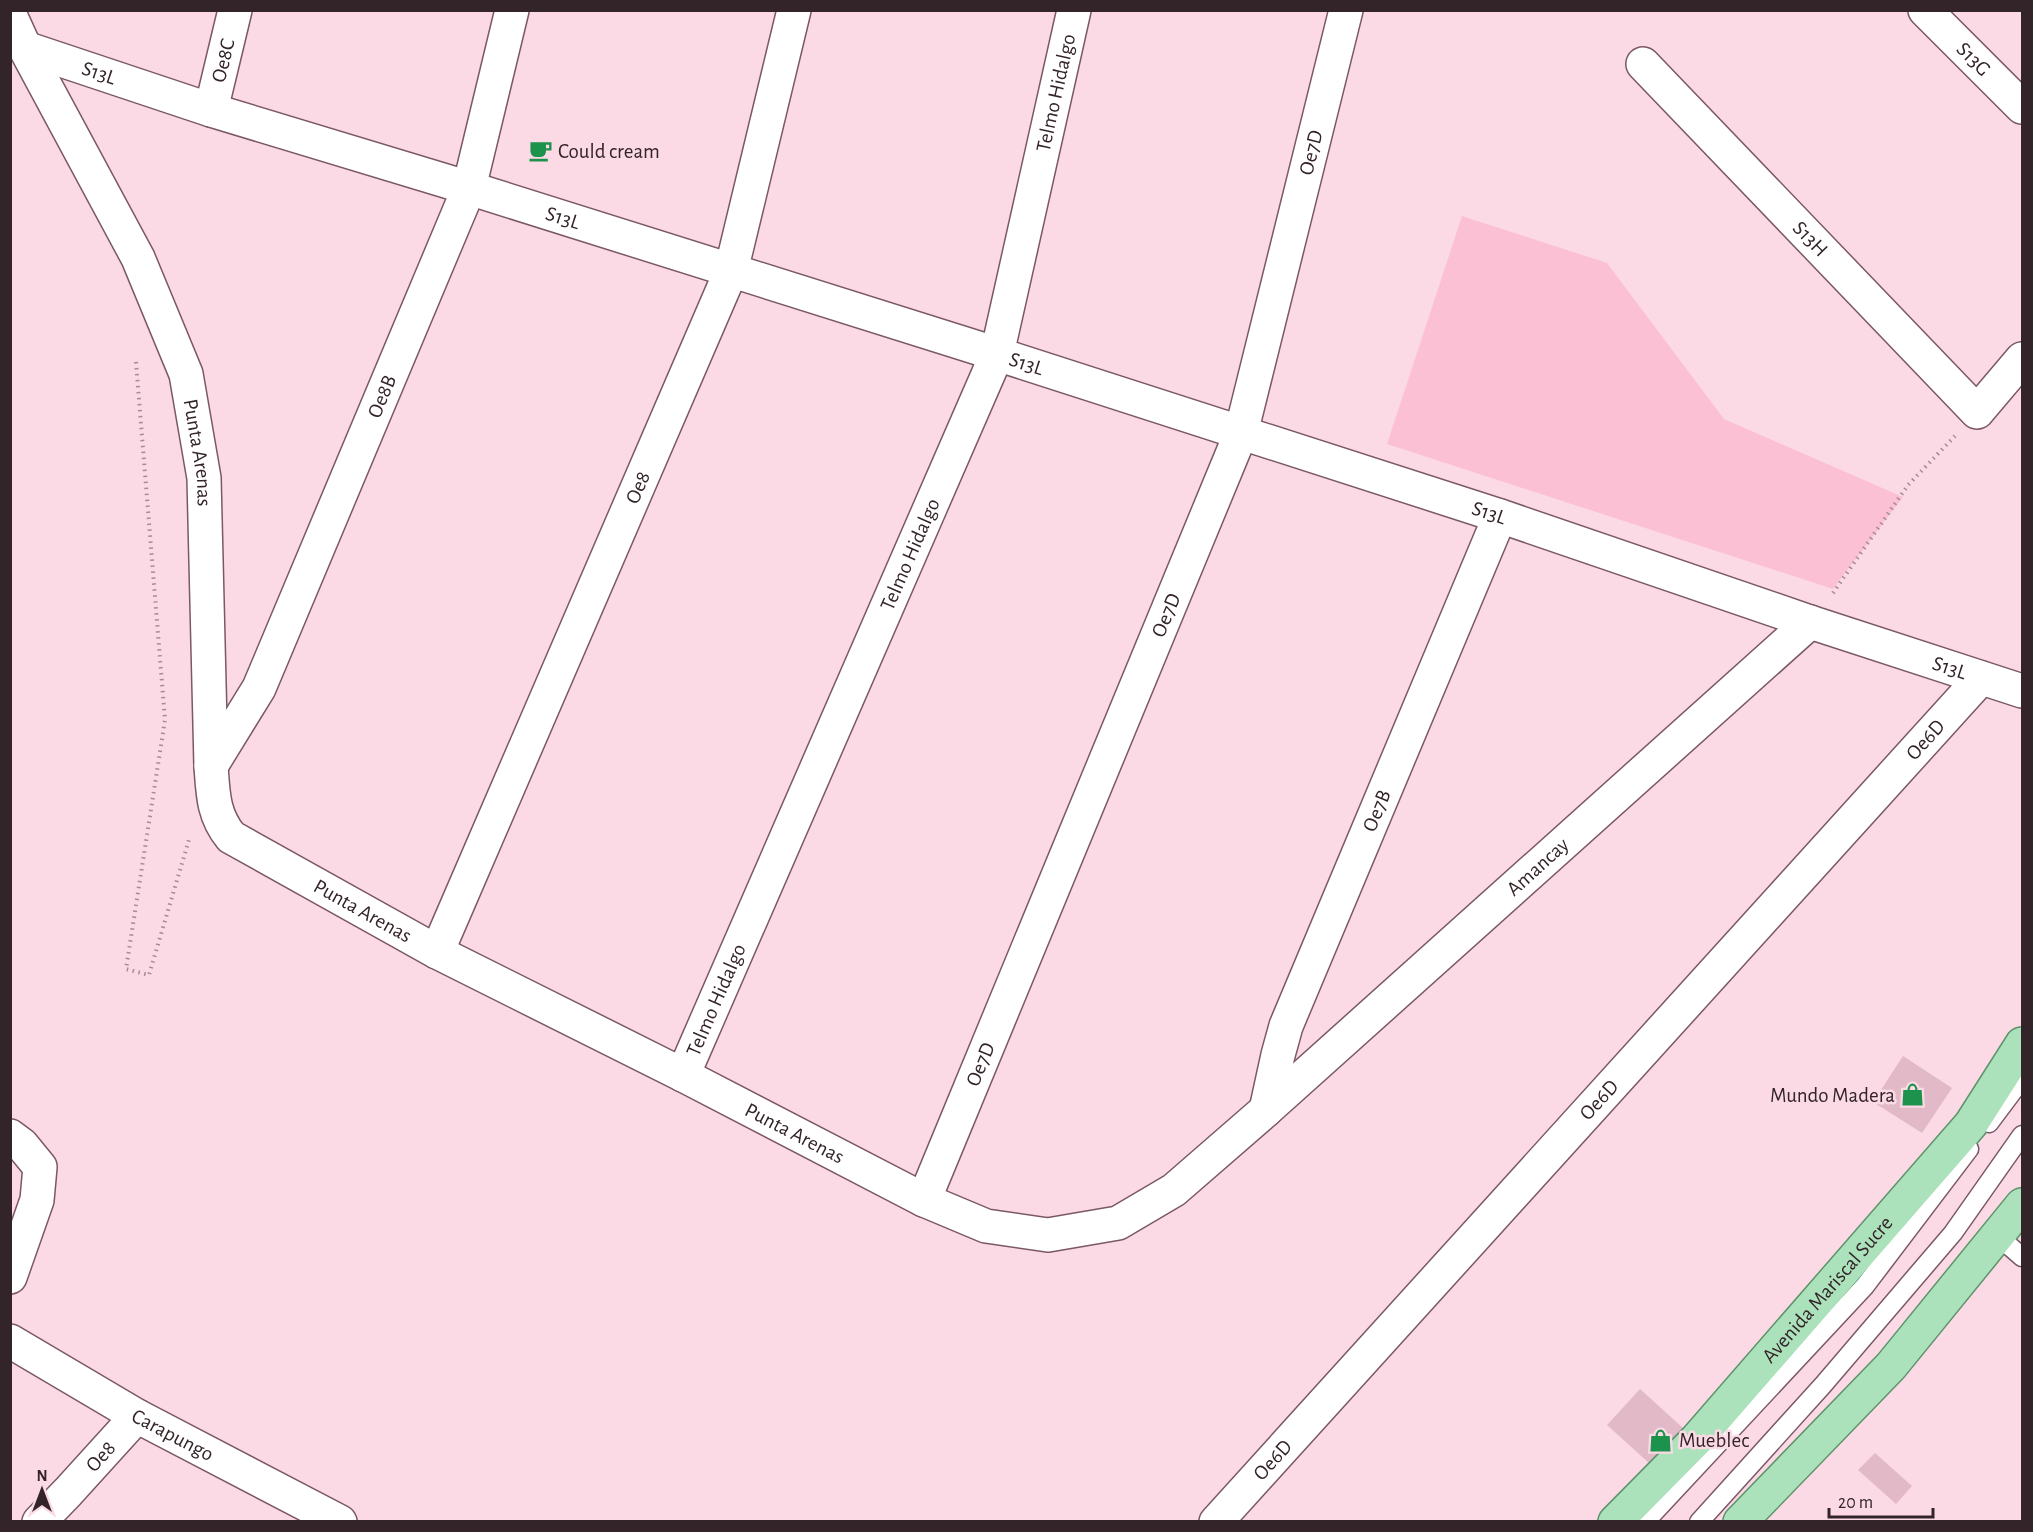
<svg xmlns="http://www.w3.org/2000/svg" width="2033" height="1532" font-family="'Alegreya Sans',sans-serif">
	<rect width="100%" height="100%" fill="#fbdae5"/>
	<!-- green -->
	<path fill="#fcc0d5" d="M1462,216L1607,263L1724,419L1903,497L1833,589L1387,444Z"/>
	<!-- building -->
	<path fill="#e1b9c7" d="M1903,1056L1952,1088L1922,1133L1873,1102Z
		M1640,1389L1683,1428L1650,1464L1607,1425Z
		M1875,1453L1912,1486L1896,1504L1858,1470Z"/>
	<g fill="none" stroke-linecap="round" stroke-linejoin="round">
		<defs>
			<path id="lane" d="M1989,1123L2022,1079
				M1998,1236L2022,1257
				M1645,1522L1865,1286L1969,1149
				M1699,1522L1823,1385L1953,1233L2022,1135"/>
			<g id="street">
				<path id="s1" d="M1925,10L2022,107"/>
				<path id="s2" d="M10,15L25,48L138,258L186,374L204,478L211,766C213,794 213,815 231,837L437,952L683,1075L924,1200L986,1226L1048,1235L1118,1223L1174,1190L1266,1110L1810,622"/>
				<path id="s3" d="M25,48L211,110L469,188L997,354L1500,516L1810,622L2022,691"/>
				<path id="s4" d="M1643,64L1977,412L2022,359"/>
				<path id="s5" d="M211,110L235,10"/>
				<path id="s6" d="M211,766L259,688L469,188L512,10"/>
				<path id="s7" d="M437,952L731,271L794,10"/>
				<path id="s8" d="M683,1075L997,354L1074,10"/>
				<path id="s9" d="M1266,1110L1278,1055L1286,1026L1500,516"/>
				<path d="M10,1136L22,1145L40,1167L37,1200L10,1277"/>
				<path id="s10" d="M924,1200L1241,433L1346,10"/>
				<path id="s11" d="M10,1341L137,1416L340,1522"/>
				<path id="s12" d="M39,1522L68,1492L137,1416"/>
				<path id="s13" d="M1216,1522L1981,678"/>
			</g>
			<g id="primary">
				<path id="s14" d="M1615,1522L1696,1440L1971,1124L2022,1044"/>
				<path d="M1740,1522L1891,1366L2022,1205"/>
			</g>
		</defs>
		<!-- lane casing -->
		<use href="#lane" stroke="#7b5865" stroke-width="21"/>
		<!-- street casing -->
		<use href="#street" stroke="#7b5865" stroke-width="36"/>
		<!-- primary casing -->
		<use href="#primary" stroke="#5d936b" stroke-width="36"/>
		<!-- path -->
		<path stroke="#a58c94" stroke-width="4" stroke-dasharray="1.5 4.5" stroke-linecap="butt" d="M136,362L165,720L126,969L149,975L190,836
			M1833,593L1908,485L1955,436"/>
		<!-- lane -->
		<use href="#lane" stroke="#fff" stroke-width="18"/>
		<!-- street -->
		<use href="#street" stroke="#fff" stroke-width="33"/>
		<!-- primary -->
		<use href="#primary" stroke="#ace2bb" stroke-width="33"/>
	</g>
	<!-- icons -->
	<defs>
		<symbol id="cafe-bare" viewBox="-9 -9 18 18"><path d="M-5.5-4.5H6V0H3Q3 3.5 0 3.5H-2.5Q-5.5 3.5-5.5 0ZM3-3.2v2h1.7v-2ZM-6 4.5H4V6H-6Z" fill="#1d924d" stroke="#fbdae5" stroke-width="2.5" paint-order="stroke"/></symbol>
		<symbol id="shop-bare" viewBox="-9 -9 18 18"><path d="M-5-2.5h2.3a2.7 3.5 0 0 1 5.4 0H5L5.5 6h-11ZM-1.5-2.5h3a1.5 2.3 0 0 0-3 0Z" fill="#1d924d" stroke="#fbdae5" stroke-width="2.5" paint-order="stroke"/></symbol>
	</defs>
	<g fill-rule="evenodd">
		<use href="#cafe-bare" x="524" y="134" width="33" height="33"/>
		<use href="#shop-bare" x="1896" y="1078" width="33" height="33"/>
		<use href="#shop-bare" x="1644" y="1424" width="33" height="33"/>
	</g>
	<g text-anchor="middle" stroke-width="5" stroke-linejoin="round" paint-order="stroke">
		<!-- street labels -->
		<g font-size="21" fill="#332429" stroke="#fbdae5">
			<text dy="7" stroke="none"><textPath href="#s1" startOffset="69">S13G</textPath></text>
			<text dy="7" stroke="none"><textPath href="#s5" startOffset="51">Oe8C</textPath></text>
			<text dy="7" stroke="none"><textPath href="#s3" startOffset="78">S13L</textPath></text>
			<text dy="7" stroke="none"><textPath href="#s8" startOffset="1054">Telmo Hidalgo</textPath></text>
			<text dy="7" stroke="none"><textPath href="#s10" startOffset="1119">Oe7D</textPath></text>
			<text dy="7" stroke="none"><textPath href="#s3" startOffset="564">S13L</textPath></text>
			<text dy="7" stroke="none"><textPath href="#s4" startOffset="242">S13H</textPath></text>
			<text dy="7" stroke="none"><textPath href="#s3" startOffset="1050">S13L</textPath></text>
			<text dy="7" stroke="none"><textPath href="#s6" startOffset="408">Oe8B</textPath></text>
			<text dy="7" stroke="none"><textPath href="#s2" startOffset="480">Punta Arenas</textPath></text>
			<text dy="7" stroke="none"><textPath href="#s7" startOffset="506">Oe8</textPath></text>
			<text dy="7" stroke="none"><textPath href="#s3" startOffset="1536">S13L</textPath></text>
			<text dy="7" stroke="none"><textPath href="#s8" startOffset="568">Telmo Hidalgo</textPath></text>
			<text dy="7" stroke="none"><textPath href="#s10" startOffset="633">Oe7D</textPath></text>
			<text dy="7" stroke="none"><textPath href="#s3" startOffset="2022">S13L</textPath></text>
			<text dy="7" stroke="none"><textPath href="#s13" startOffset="1056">Oe6D</textPath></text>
			<text dy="7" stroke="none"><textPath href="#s9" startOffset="320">Oe7B</textPath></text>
			<text dy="7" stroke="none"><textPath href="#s2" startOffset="2404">Amancay</textPath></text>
			<text dy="7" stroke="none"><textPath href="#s2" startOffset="1020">Punta Arenas</textPath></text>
			<text dy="7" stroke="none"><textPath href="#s8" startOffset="82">Telmo Hidalgo</textPath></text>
			<text dy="7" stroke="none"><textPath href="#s10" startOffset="147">Oe7D</textPath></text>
			<text dy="7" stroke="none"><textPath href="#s13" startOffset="570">Oe6D</textPath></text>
			<text dy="7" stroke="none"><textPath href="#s2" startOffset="1506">Punta Arenas</textPath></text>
			<text dy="7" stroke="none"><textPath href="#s14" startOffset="315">Avenida Mariscal Sucre</textPath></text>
			<text dy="7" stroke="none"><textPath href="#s11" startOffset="188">Carapungo</textPath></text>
			<text dy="7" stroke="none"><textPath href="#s12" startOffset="90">Oe8</textPath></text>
			<text dy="7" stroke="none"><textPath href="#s13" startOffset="84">Oe6D</textPath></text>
		</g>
		<!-- poi labels -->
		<g font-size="21" fill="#332429" stroke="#fbdae5" text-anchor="start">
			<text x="558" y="158">Could cream</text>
			<text x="1895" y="1102" text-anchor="end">Mundo Madera</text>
			<text x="1679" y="1447">Mueblec</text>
		</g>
	</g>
	<!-- border -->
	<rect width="2033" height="1532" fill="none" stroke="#332429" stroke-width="24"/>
	<!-- north arrow -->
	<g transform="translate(42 1490)" stroke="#fbdae5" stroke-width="4.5" paint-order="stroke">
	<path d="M0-4.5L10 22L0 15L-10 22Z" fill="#332429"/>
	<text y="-9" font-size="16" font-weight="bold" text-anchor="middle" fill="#332429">N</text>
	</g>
	<!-- scale -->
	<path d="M1829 1508v9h104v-9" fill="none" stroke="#332429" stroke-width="3"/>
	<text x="1838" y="1508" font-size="18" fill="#332429" stroke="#fbdae5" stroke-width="4.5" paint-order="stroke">20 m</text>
</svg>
